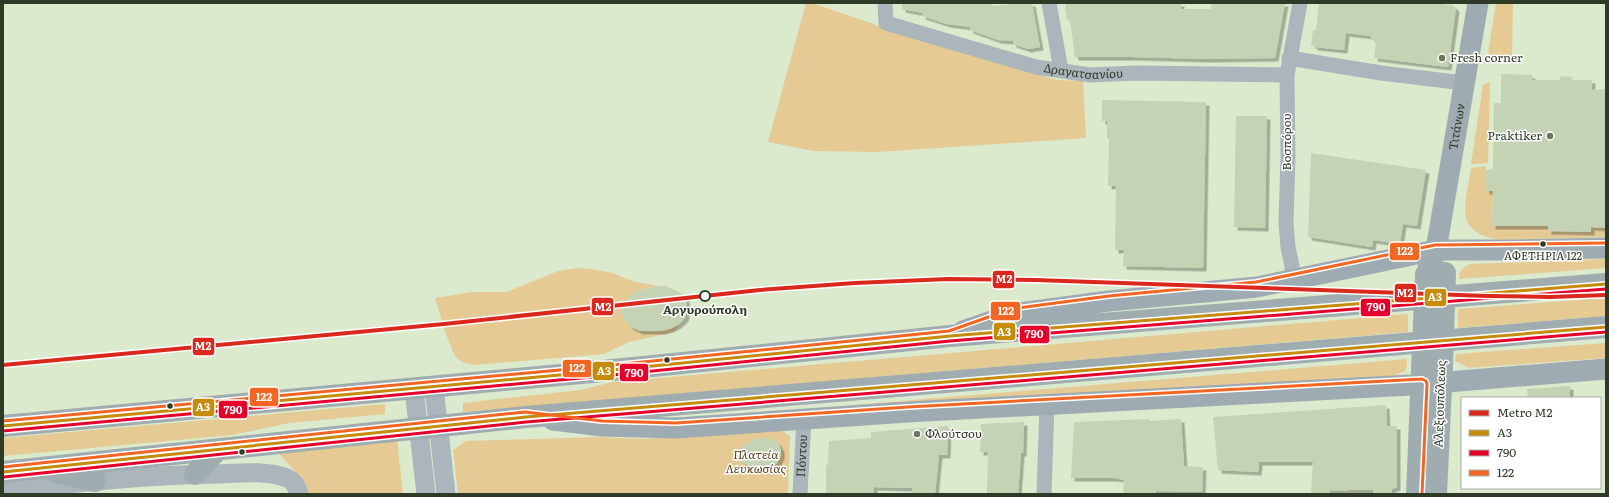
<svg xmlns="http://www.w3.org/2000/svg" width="1609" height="497" font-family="Literata,serif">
	<defs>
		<filter id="shadow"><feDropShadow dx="3.5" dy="3.5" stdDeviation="0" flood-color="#0004"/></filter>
	</defs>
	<rect width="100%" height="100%" fill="#dbe9cd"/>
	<!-- green -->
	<path fill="#e5ca94" d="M806,3H812L879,26L1057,80L1083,81L1086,138L879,152L814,151L768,142Z
		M1496,3H1513L1512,58L1497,59L1488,53Z
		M1490,82L1488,163L1471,164L1483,85Z
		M1486,166V191H1493L1492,226H1548V231L1590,232L1591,227L1606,228V237L1500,240C1452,233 1466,204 1471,168Z
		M1606,259V268L1459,279C1459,270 1462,268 1470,264Z
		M578,268L591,269L613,273L632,281L658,286C634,290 632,292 622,314C633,337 660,335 679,324L674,332L629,342L604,354L475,365C469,364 462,363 457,358C450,350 439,311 435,298L472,292H507L558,271Z
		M1606,298V316L1458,328V309Z
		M1408,314V332L463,412V403L581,390L612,382Z
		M1606,343V358L1469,368L1455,361L1456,354Z
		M1407,359V365L1405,371L1396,375L1386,377L841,406Z
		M385,404V414L289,423L233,435L3,456V438Z
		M779,429L790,436L788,494H458L453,450L466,441L601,437L643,439Z
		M397,439L403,494H301L297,474L275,449Z"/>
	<!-- building -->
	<path fill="#c3d3b4" filter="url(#shadow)" d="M902,3H992V6L1015,4V3H1032L1040,47L1028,49L1013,44V41L998,40L970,30V27L947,24L922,16L923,13L902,9Z
		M1065,3H1181V9H1211V4L1285,3L1275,58L1207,59L1132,57H1075L1070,19L1067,20L1065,7H1066Z
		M1319,3H1443V4L1454,6V7L1456,8L1448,67L1374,58L1376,44L1370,36L1346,33L1344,50L1314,47V45H1311L1313,30H1316Z
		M1501,74L1532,75V80H1560V76L1573,77L1572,80H1592V90L1606,89V228L1591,227V232L1548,231V226H1492L1493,191H1486V170L1493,169L1494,103H1501Z
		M1102,100L1206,102L1203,268L1123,266L1124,250H1115L1116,186H1108L1109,139H1107V121H1102Z
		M1236,116H1267L1265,228L1234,227Z
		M1311,153L1426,170L1417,226L1403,224L1400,244L1373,240L1372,247L1308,237Z
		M658,286H666L681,293L686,299L687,309L685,318L679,324L672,328L662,331H640L631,327L626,322L622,314V305L630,296L640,290Z
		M1570,386V398H1528L1527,389Z
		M1386,405L1387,426H1397V487L1392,489V494H1373V490H1348V491L1330,490V494H1311L1313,462H1259L1258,472L1218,470L1213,417Z
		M1149,419V421L1181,419L1184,466L1203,467L1202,492L1156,491V494H1123L1124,480L1114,478H1071L1074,422Z
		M1024,422L1023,453H1021L1018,494H987L988,452H980L981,424Z
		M948,426L947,455H939L935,494H912V488L874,487V494H826V465H828L829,441L871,438V432Z
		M764,438L772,439L778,443L781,449V456L777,463L772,467H754L744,464L739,459L738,453L742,447L754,439Z"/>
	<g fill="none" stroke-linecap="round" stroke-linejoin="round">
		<!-- minor -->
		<g stroke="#aab6bc" stroke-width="15">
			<path id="s1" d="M885,3L886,23L1036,67L1090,75L1135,73L1287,75"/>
			<path d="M1049,3L1061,70"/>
			<path d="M1289,58L1381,73L1464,83"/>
			<path d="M1290,281L1292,274V266L1288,247L1286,223L1288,157L1287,75L1300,3"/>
			<path id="s2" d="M800,494L804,419"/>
			<path d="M1044,494L1047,405"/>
		</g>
		<!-- tertiary -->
		<path stroke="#aab6bc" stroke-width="19" d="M434,387L446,494
			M414,389L426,494
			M3,491C74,483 146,475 218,474C240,473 266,470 287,478C294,481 297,486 299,494"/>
		<!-- secondary -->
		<g stroke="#9eabb3" stroke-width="21">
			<path id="s3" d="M1436,250L1478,3"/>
			<path d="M963,331L1012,314L1109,301L1257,287L1436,250H1514L1606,248"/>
			<path d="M553,420L602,426L676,428L908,412L1411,385L1606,369"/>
		</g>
		<!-- primary -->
		<path stroke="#9fadb1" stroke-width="22" d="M1426,275L1436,250
			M3,426L603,371L950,336L1606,284
			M3,472L526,417L1606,327
			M56,472L95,481
			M195,474L217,450
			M1417,494L1422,371
			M1436,494L1442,366"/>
		<!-- primary-bridge -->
		<path stroke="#9fadb1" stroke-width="22" d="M1442,366L1445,273
			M1422,371L1426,275"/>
		<defs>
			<path id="bus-1" d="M3,426L603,371L950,336L1606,284
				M3,472L526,417L1606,327"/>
			<path id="bus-2" d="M3,431L603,376L950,341L1606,289
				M4,477L526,422L1606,332"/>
			<path id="bus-3" d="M3,421L603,366L949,331L1011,309L1109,296L1256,282L1435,245L1606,243
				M3,467L525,412L602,421L676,423L908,407L1422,379L1426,381L1427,384L1422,494"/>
		</defs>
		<!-- bus-1 casing -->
		<use href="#bus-1" stroke="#fff" stroke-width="6"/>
		<!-- bus-2 casing -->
		<use href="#bus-2" stroke="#fff" stroke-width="6"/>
		<!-- bus-3 casing -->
		<use href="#bus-3" stroke="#fff" stroke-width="6"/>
		<!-- bus-1 -->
		<use href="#bus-1" stroke="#c58b0a" stroke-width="3"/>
		<!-- bus-2 -->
		<use href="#bus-2" stroke="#e4002b" stroke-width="3"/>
		<!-- bus-3 -->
		<use href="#bus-3" stroke="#f26522" stroke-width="3"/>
		<defs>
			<path id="metro-1" d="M3,365L444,324L760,290L855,283L948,279L1036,280L1487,296L1550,297L1606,295"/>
		</defs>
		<!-- metro-1 casing -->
		<use href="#metro-1" stroke="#fff" stroke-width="7"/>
		<!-- metro-1 -->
		<use href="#metro-1" stroke="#da291c" stroke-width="4"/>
	</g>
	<!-- markers -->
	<g fill="#6b7760" stroke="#fff" stroke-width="1.5">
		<circle cx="1442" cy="58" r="4"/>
		<circle cx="1550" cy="136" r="4"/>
		<circle cx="917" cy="434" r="4"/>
	</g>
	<g fill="#2f3a26" stroke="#fff" stroke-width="1.5">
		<circle cx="1543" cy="244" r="3.5"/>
		<circle cx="667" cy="360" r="3.5"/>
		<circle cx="170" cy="406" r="3.5"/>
		<circle cx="242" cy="452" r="3.5"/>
	</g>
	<circle fill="#fff" stroke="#2f3a26" stroke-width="2" cx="705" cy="296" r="5"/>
	<g text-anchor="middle" stroke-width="3" stroke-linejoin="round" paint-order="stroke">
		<!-- bus labels -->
		<g font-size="11" fill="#2f3a26" stroke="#fff">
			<text x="1543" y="260">ΑΦΕΤΗΡΙΑ 122</text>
		</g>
		<!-- poi labels -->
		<g font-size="12" fill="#2f3a26" stroke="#fff" text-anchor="start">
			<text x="1450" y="62">Fresh corner</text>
			<text x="1542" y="140" text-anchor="end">Praktiker</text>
			<text x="925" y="438">Φλούτσου</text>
		</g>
		<!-- street labels -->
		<g font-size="12" fill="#2f3a26" stroke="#fff">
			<text dy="4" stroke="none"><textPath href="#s1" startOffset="224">Δραγατσανίου</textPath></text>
			<text dy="4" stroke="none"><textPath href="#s3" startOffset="125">Τιτάνων</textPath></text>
			<text transform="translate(1287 142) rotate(-90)" y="4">Βοσπόρου</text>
			<text transform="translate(1440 404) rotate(-88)" y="4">Αλεξιουπόλεως</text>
			<text dy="4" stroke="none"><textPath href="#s2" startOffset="38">Πόντου</textPath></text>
		</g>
		<!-- stop labels -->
		<g font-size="12" font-weight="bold" fill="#2f3a26" stroke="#fff">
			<text x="705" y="314">Αργυρούπολη</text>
		</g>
		<!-- park labels -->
		<g font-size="12" font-style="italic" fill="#583b15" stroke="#fff">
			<text x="756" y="459">Πλατεία<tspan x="756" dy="14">Λευκωσίας</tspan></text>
		</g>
	</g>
	<g stroke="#fff" stroke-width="1.5">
		<rect x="1389" y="242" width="31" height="19" rx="4" fill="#f26522"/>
		<rect x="992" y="270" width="23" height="19" rx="4" fill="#da291c"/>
		<rect x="1394" y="283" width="23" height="20" rx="4" fill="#da291c"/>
		<rect x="1424" y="288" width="23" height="19" rx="4" fill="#c58b0a"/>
		<rect x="591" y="297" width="23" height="19" rx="4" fill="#da291c"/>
		<rect x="1360" y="298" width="31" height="19" rx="4" fill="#e4002b"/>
		<rect x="990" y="301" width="31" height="20" rx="4" fill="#f26522"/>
		<rect x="993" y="322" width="23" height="19" rx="4" fill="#c58b0a"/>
		<rect x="1019" y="325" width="31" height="19" rx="4" fill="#e4002b"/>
		<rect x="192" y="337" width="23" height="19" rx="4" fill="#da291c"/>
		<rect x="562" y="359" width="30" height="19" rx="4" fill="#f26522"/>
		<rect x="592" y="361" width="23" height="20" rx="4" fill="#c58b0a"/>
		<rect x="619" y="363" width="30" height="19" rx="4" fill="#e4002b"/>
		<rect x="249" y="387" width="30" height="20" rx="4" fill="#f26522"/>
		<rect x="192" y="398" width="23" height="19" rx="4" fill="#c58b0a"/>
		<rect x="218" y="400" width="30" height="19" rx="4" fill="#e4002b"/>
	</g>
	<g font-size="11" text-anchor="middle" font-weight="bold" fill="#fff">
		<text x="1405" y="255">122</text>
		<text x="1004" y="283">Μ2</text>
		<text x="1405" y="297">Μ2</text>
		<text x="1435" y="301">Α3</text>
		<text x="603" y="311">Μ2</text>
		<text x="1376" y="311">790</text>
		<text x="1006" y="315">122</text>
		<text x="1004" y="336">Α3</text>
		<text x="1034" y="338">790</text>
		<text x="203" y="350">Μ2</text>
		<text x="577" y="372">122</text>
		<text x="604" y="375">Α3</text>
		<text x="634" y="377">790</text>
		<text x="264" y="401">122</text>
		<text x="203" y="411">Α3</text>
		<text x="233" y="414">790</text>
	</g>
	<!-- border -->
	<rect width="1609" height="497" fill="none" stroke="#2f3a26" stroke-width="8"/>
	<!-- legend -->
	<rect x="1461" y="397" width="140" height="92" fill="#ffffff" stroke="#acb0a8"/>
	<rect x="1469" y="410" width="20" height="6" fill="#da291c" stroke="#acb0a8"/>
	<text x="1497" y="417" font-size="12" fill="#2f3a26">Metro Μ2</text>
	<rect x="1469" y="430" width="20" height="6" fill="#c58b0a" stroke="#acb0a8"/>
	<text x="1497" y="437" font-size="12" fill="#2f3a26">Α3</text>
	<rect x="1469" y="450" width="20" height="6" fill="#e4002b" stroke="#acb0a8"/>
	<text x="1497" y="457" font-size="12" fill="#2f3a26">790</text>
	<rect x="1469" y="470" width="20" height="6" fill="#f26522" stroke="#acb0a8"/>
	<text x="1497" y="477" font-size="12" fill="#2f3a26">122</text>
</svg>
